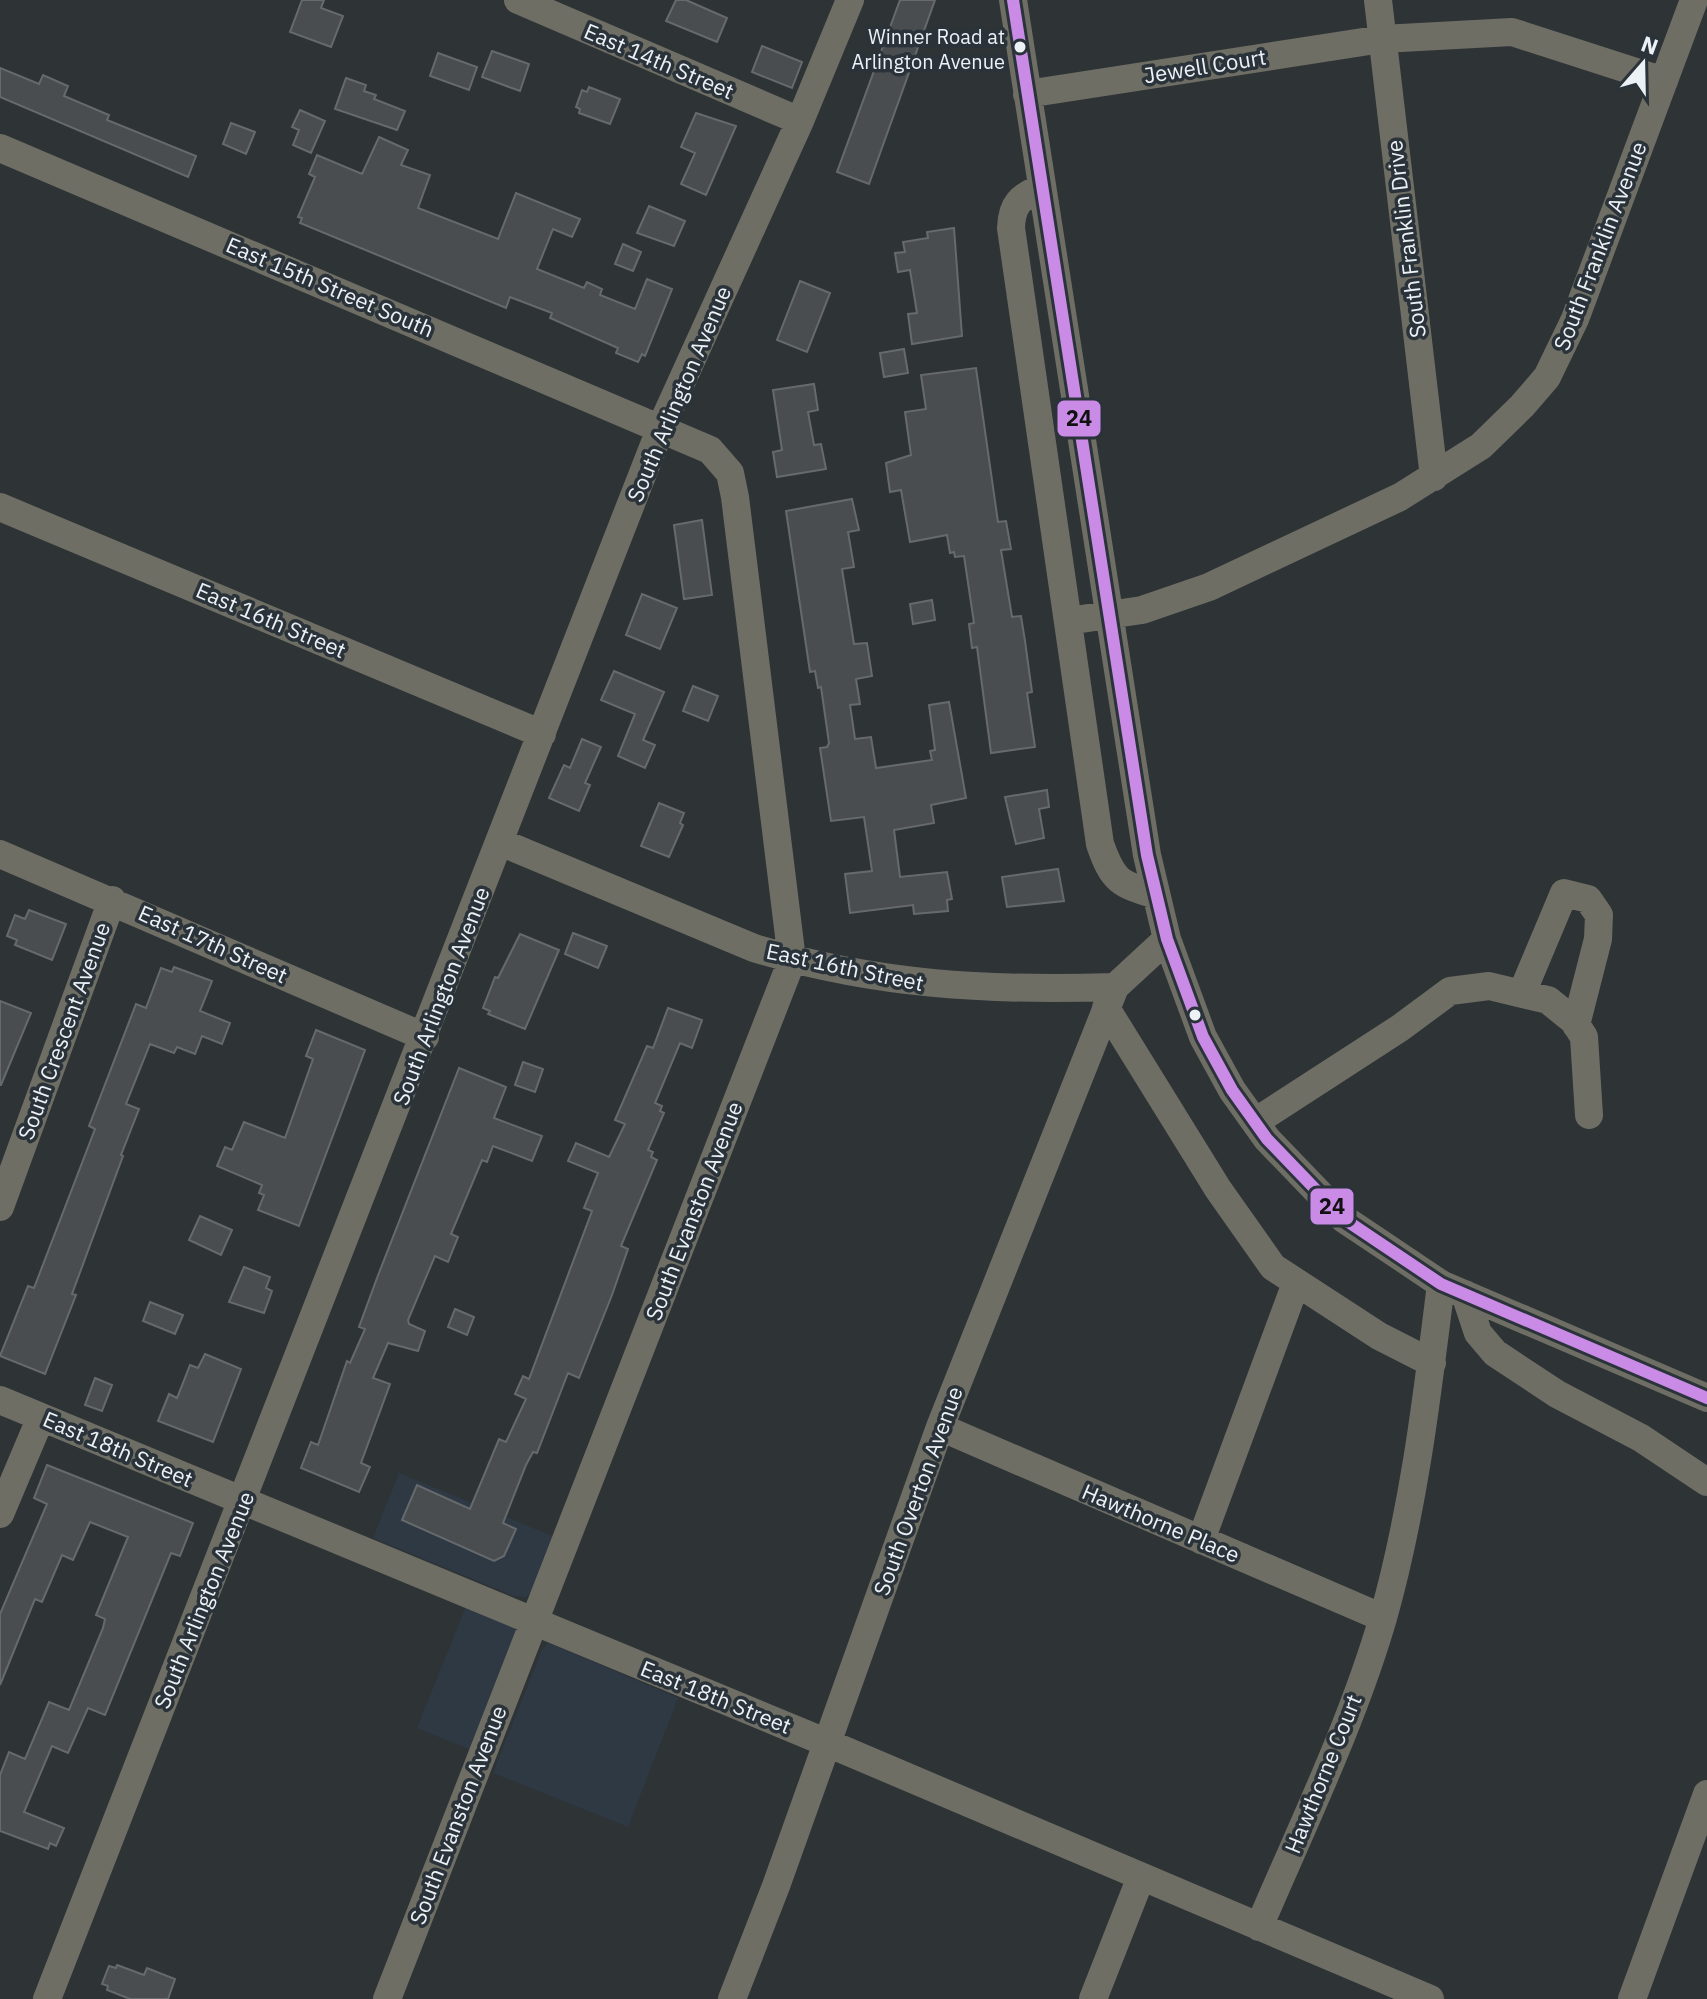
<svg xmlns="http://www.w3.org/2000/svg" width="1707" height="1999" font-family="'IBM Plex Sans',sans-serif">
	<rect width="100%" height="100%" fill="#2e3336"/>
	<!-- built -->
	<path fill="#2e3944" d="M399,1473L555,1537L532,1593L526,1597L514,1596L373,1538Z
		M467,1604L516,1629L473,1751L417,1728Z
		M549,1643L678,1698L628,1827L493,1773L542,1650Z"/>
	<!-- building -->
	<path fill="#494d4f" stroke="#666a6d" stroke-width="2" d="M302,0H324L321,8L343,16L331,47L290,32Z
		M676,0H686L727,18L717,42L666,21Z
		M900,0H935L869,184L837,172Z
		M762,46L802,62L792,88L752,72Z
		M492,51L529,64L520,91L482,77Z
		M438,53L477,67L469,90L430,76Z
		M0,68L39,84L43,75L68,86L64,96L109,115L107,120L196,156L188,177L0,97Z
		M346,78L366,85L364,91L376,95L374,99L405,111L397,130L335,109Z
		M589,87L620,99L610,124L579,113L580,109L576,107L582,90L587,92Z
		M300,110L325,121L311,153L293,145L299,130L292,127Z
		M696,113L736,126L706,195L681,184L695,153L681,147Z
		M231,123L255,132L246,154L223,144Z
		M379,137L408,150L401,165L430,175L418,208L498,239L516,193L580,219L572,237L553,229L537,269L584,288L587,282L602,289L600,295L635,309L647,279L672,289L645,356L642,354L638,362L616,353L618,348L550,318L552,313L510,297L506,308L300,223L302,218L298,217L315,177L309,174L317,155L362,174Z
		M649,206L685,221L674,246L637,233Z
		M954,228L962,336L912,344L908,314L917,313L910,270L898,272L895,253L905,252L903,242L928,238L927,232Z
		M623,244L641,252L633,271L615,264Z
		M800,281L830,293L807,352L777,340Z
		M904,349L908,373L884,377L880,353Z
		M976,368L998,522L1006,521L1011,549L1001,550L1012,617L1021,616L1025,641L1032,692L1027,693L1035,747L991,753L977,647L972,648L969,624L974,623L964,556L955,557L954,552L950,553L947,535L910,542L901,490L890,492L886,463L911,455L905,412L926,409L921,375Z
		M814,384L818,410L808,412L814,445L821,444L826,469L777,477L773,452L782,450L773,390Z
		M852,499L859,530L848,532L854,567L842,569L854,644L867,643L872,676L856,679L860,704L850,705L855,739L871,737L876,768L932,760L930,751L935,750L929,705L949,702L966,798L931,805L934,823L894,830L900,877L947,872L952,899L947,900L948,911L914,914L913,905L850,913L845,874L872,871L864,817L831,821L820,748L827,747L829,743L821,687L818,688L815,671L810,672L786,511Z
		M702,520L712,595L684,599L674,525Z
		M642,594L677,608L660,649L626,635Z
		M932,600L935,620L913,624L910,604Z
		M614,671L664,692L643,740L655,745L645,768L618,756L635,714L601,700Z
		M693,686L718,696L708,721L683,711Z
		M582,739L601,747L585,783L590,785L579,811L549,798L564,765L570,768Z
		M1047,790L1049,807L1039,809L1044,838L1016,844L1005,797Z
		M659,803L684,813L680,823L683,825L669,857L641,846Z
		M1058,869L1064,901L1007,907L1002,877Z
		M29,910L66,924L52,960L15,945L17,940L7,936L15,915L25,919Z
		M573,933L607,946L598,968L565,954Z
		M520,934L559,950L525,1029L488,1014L490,1011L483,1008L495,977L498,978Z
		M174,967L212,981L200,1011L230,1023L222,1044L202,1036L195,1054L177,1047L174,1053L150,1044L126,1104L139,1109L121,1155L123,1156L72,1294L76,1295L45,1374L0,1356L28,1286L34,1288L95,1129L89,1126L136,1004L146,1008L161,968L172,972Z
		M0,1001L31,1013L1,1085H0Z
		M668,1008L702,1020L692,1048L680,1043L655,1103L662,1106L660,1111L664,1113L648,1150L653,1152L651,1157L657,1160L621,1246L628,1249L612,1295L579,1378L568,1373L537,1453L533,1452L526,1465L503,1523L516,1529L504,1556L494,1561L402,1520L417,1485L470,1509L499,1439L506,1442L526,1399L515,1394L523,1376L529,1379L592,1211L584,1208L598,1173L568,1161L576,1143L609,1157L625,1124L615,1120L647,1046L653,1048Z
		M316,1030L365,1050L299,1226L258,1210L264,1195L259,1193L262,1185L217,1166L225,1147L232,1150L244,1122L285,1138L313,1059L306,1056Z
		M523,1062L543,1069L535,1092L515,1085Z
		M459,1068L506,1087L494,1118L542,1136L532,1161L493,1146L487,1162L482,1160L451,1234L458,1237L448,1262L435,1256L408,1320L409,1324L425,1331L418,1351L388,1343L373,1378L390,1384L361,1463L370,1467L359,1492L301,1468L311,1442L318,1445L347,1361L350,1363L365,1329L359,1327L377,1278Z
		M200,1216L232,1230L221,1255L189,1240Z
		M244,1267L270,1277L266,1288L272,1291L264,1313L229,1302Z
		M150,1302L183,1315L175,1334L143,1321Z
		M455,1309L474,1317L467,1335L448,1327Z
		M205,1354L241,1369L213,1442L158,1421L169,1394L177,1398L190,1365L198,1368Z
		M95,1378L112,1385L102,1411L85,1405Z
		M47,1465L193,1523L180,1556L171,1553L105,1715L88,1708L68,1753L52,1746L24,1812L64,1828L56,1846L50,1843L48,1849L0,1831V1775L9,1752L25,1759L49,1702L69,1710L103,1628L105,1619L96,1615L128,1537L90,1522L73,1560L62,1555L42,1602L35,1599L0,1685V1614L47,1504L34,1498Z
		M117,1965L144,1975L147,1968L175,1979L168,1999H130L107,1990L108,1986L102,1984L109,1966L116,1968Z"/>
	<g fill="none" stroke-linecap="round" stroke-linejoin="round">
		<!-- minor -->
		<path stroke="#6e6e65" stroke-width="28" d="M518,0L800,121
			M1013,0L1147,855L1167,939L1203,1037L1232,1090L1267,1139L1344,1219L1441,1284L1707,1398
			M1378,0L1434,477
			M1027,94L1382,39L1512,32L1664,81
			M0,148L710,450L730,473L735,497L792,960L387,1999
			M1042,187C1020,198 1012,203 1011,228L1100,844C1113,881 1119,884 1156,895
			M0,507L542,734
			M1068,621L1142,610L1209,587L1400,497L1481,446L1522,406L1547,377L1575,319L1694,0
			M500,842L754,948C875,985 989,991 1115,987
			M0,854L425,1037
			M1522,993L1564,893L1588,899L1599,915L1598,939L1576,1025
			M1106,1008L1218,1189L1273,1267L1379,1336L1432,1363
			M1255,1122L1400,1028L1450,991L1489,986L1548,1000L1574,1021L1584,1037L1589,1115
			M0,1207L112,900
			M1465,1294L1478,1333L1495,1353L1557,1394L1641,1438L1707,1482
			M0,1400L825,1742L1430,1999
			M940,1427L1383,1618
			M0,1514L41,1417
			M1201,1540L1296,1283
			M1259,1927C1302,1826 1352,1724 1383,1618C1414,1508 1427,1397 1441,1284
			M47,1999L661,427L800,121L850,0
			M732,1999L776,1886L940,1427L1115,987L1167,939
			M1093,1999L1141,1877
			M1632,1999L1707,1794"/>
		<defs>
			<path id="bus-1" d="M1013,0L1147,855L1167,939L1203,1037L1232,1090L1267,1139L1344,1219L1441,1284L1707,1398"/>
		</defs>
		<!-- bus-1 casing -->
		<use href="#bus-1" stroke="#2b333a" stroke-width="18"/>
		<!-- bus-1 -->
		<use href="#bus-1" stroke="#ca8be6" stroke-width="12"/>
	</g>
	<!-- markers -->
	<g fill="#ecf1f6" stroke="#2b333a" stroke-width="3">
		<circle cx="1020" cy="47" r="7"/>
		<circle cx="1195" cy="1015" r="7"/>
	</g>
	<g text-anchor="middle" stroke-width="7" stroke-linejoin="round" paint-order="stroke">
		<!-- bus labels -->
		<g font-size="20" fill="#ecf1f6" stroke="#2b333a" text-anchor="end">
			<text x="1005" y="44">Winner Road at<tspan x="1005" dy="25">Arlington Avenue</tspan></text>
		</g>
		<!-- street labels -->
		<g font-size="22" fill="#ecf1f6" stroke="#2b333a">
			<text transform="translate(659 61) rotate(23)" y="8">East 14th Street</text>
			<text transform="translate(1205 66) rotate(-9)" y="8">Jewell Court</text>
			<text transform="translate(1406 239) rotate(-97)" y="8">South Franklin Drive</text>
			<text transform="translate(1600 246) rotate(-69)" y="8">South Franklin Avenue</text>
			<text transform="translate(330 287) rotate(23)" y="8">East 15th Street South</text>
			<text transform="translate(679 394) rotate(-67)" y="8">South Arlington Avenue</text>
			<text transform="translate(271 620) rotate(23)" y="8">East 16th Street</text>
			<text transform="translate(213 944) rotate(24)" y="8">East 17th Street</text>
			<text transform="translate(845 967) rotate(12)" y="8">East 16th Street</text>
			<text transform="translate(441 996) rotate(-69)" y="8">South Arlington Avenue</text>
			<text transform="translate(64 1031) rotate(-70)" y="8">South Crescent Avenue</text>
			<text transform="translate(694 1211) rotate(-69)" y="8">South Evanston Avenue</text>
			<text transform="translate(118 1449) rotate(23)" y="8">East 18th Street</text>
			<text transform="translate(918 1491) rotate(-70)" y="8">South Overton Avenue</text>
			<text transform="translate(1161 1523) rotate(23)" y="8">Hawthorne Place</text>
			<text transform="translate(204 1600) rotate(-68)" y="8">South Arlington Avenue</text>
			<text transform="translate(716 1697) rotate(22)" y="8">East 18th Street</text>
			<text transform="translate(1323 1774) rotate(-68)" y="8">Hawthorne Court</text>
			<text transform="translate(458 1815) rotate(-69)" y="8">South Evanston Avenue</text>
		</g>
	</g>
	<g stroke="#2b333a" stroke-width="3">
		<rect x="1056" y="399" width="46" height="39" rx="8" fill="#ca8be6"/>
		<rect x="1309" y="1187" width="46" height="39" rx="8" fill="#ca8be6"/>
	</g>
	<g font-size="22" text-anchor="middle" font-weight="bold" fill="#111">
		<text x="1079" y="426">24</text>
		<text x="1332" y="1214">24</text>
	</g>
	<!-- north arrow -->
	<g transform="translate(1643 64) rotate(20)" stroke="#2b333a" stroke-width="6" paint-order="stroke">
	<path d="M0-6L14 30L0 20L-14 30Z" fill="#ecf1f6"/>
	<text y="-12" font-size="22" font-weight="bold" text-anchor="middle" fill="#ecf1f6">N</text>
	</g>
</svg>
